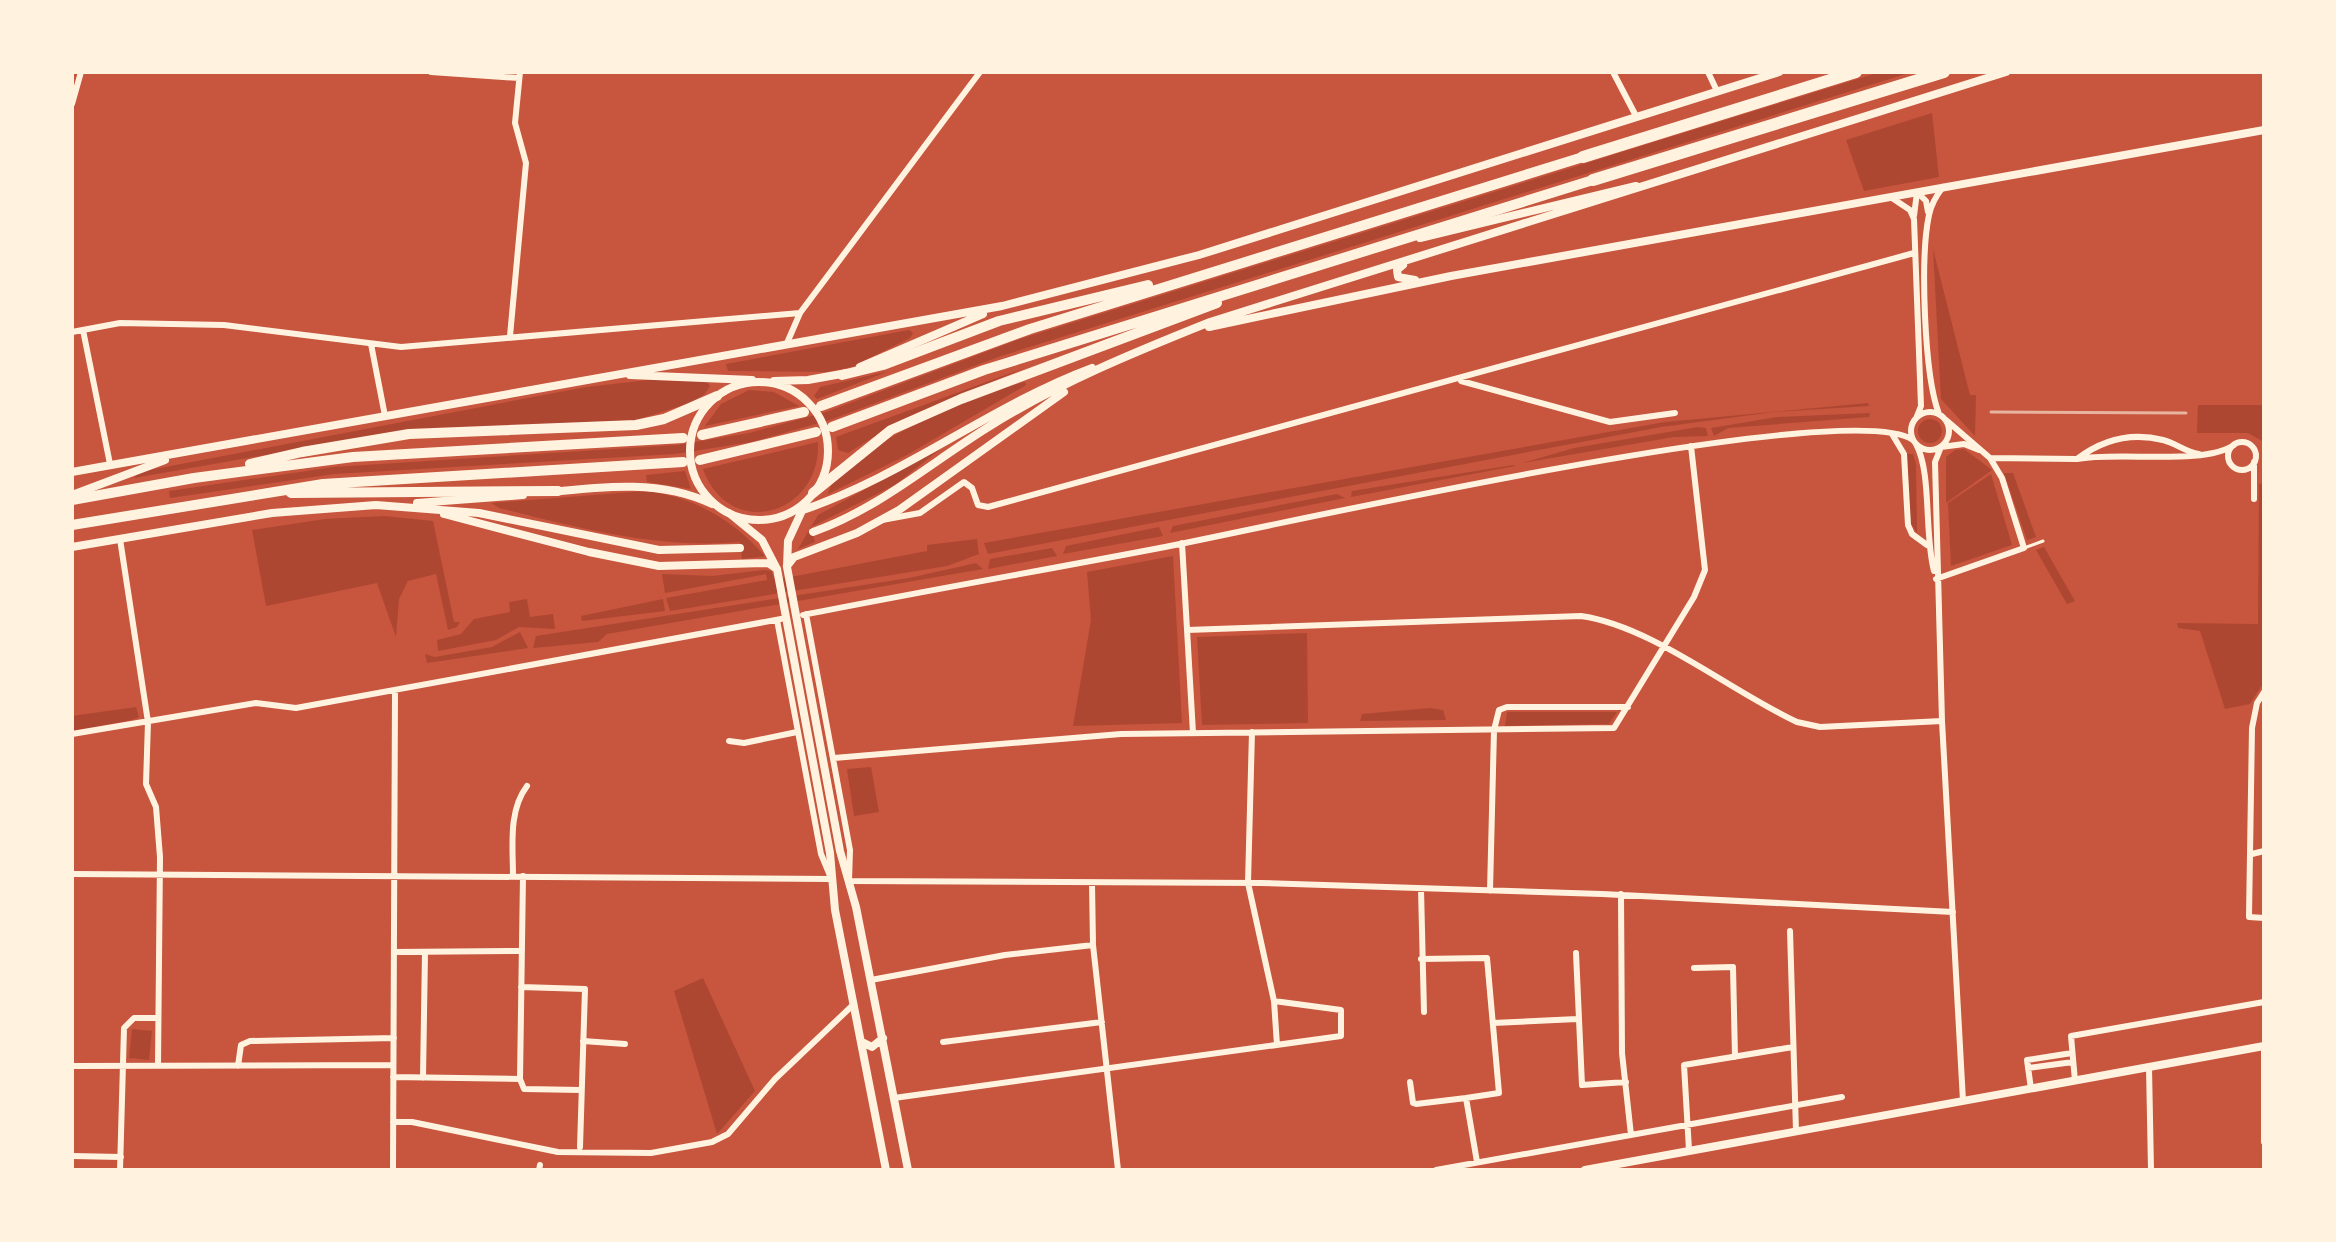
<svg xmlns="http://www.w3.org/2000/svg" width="2336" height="1242" font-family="'Work Sans',sans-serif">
	<rect width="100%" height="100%" fill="#c8553d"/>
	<!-- green -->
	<path fill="#ae4732" d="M1880,72H1912L1001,356L830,420L751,442L675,454L334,474L170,498L169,491L334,467L677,445L749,433L826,412L1020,339Z
		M1932,113L1939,177L1864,191L1846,140Z
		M1933,249L1970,395H1976L1975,436L1941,399Z
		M909,330L913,333L910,338L852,367L827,372L728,371L726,364Z
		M1025,368L901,420L848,453L838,450L836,437Z
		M889,371L817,399L814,396L820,387Z
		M648,380L706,381L710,386L704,395L687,404L636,420L402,431L134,478L139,472L586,387Z
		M1025,382L1026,385L907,455L828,494C837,451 983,391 1025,382Z
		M749,390L774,392L799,406L705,426L721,404Z
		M1868,403L1869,406L1774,412L1661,427L988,554L984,543L1665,422Z
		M2198,405H2264V442L2248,433H2197Z
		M1870,413L1869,417L1728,428L1714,436L1711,428L1777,417Z
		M1918 431a12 12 0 1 1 24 0a12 12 0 1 1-24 0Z
		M1698,427L1706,428L1708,436L1674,437L1522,463L1574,448Z
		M818,442C821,516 729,541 703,469Z
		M943,447L895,485L811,527L815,542L798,549L818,515Z
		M1964,449L1992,470L1946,503V457L1955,450Z
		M1907,454H1913L1916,464L1917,533L1910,522Z
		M1513,465L1515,466L1351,497L1352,491Z
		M685,471L691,489L647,482L646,475Z
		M2004,473H2013L2036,537L2027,540Z
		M1991,474L2012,545L1951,566L1948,503Z
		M2264,483V682L2250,704L2225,709L2200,631L2178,628L2177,623L2258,624L2259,484Z
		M645,491C693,496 733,520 765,556L742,559L740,542C656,549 580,528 499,508L491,503Z
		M1337,494L1345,498L1170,533L1173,526Z
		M384,516L433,521L454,622H460L457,627L448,630L436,574L408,581L399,599L396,637L377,583L266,606L252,530L325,519Z
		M1159,527L1163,536L1063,554L1066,546Z
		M977,539L979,554L947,566L670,611L666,598L767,580L766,574L665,593L662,574L712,576L765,570L771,571L775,580L927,551V545Z
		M2044,547L2075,601L2067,604L2036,550Z
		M1052,548L1057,556L988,569L990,559Z
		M1173,556L1182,723L1073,726L1091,620L1087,572Z
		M976,563L983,569L607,634L598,642L533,648L536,636L909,578Z
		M527,599L530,617L553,614L555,629L519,627L496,640L438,651L437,640L461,634L474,619L510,612L509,602Z
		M663,599L665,611L582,621L581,616Z
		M520,632L528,648L427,663L425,654L435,657L492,647Z
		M1307,633L1308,723L1202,725L1197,637Z
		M136,707L139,717L132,720L72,731V716Z
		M1430,708L1443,710L1446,720L1360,721L1362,714Z
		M1507,712H1617L1609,724L1505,726Z
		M871,767L879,812L854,816L847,769Z
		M703,978L755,1091L717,1134L674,991Z
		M132,1029L152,1031L149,1060L129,1058Z"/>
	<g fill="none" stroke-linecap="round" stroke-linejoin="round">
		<!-- service -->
		<path stroke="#fff3e0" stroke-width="3" d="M2024,548L2043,541"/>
		<!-- minor -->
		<path stroke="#fff3e0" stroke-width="6" d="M431,72L519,78
			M1613,72L1636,116
			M1708,72L1717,91
			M72,104L81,72
			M1892,198L1910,210L1914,219L1921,406L1917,416
			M1914,216L1917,192L1926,201L1928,212
			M83,330L110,464
			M72,332L120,323L224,325L401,347L800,313
			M510,336L526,163L515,123L520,72
			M787,343L800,313L980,72
			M371,344L385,416
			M1461,381L1610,422L1675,413
			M1911 431a19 19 0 1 1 38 0a19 19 0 1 1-38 0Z
			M1939,414C1924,375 1920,257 1929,215C1931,205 1936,196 1943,187
			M1946,420L1990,458L2077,459
			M1892,434L1904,454L1908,525L1912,534L1927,545
			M2228 456a14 14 0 1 1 28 0a14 14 0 1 1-28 0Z
			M1916,444C1932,473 1924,534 1934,571
			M2199,454C2185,452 2176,443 2163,440C2131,432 2102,440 2077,459C2119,451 2203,466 2234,445
			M2254,462V499
			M882,520L920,513L964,482L972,488L978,505L988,507L1914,253
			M120,539L148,722L146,784L156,807L160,857L158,1066
			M1182,543L1193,733
			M1936,579L2024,548L2002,478L1990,458
			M806,614L850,850L849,881L1261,883L1602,894L1953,912
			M803,615C924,591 1045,570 1165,547C1274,526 1847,395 1913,440
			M777,620L821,854L831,878
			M1187,630L1581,616C1652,626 1730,691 1797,722L1820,727L1942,721
			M2264,692L2257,703L2252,728L2249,917L2264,918
			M72,734L256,703L296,708L781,619
			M729,741L744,743L797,732
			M834,758L1121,734L1614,728L1694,597L1705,570L1691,446
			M2252,854L2264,851
			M72,874L832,879
			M513,876C513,847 508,811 527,786
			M523,876L520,1079L524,1089L581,1090
			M1092,883L1093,945L1118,1170
			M1421,889L1424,1012
			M1490,891L1494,730L1499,710L1507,707H1628
			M1621,894L1622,1053L1631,1135
			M1790,931L1796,1131
			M394,952L522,951
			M1576,953L1582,1085L1626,1082
			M1421,959L1487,958L1499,1093L1466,1098L1477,1162
			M1694,968L1733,967L1735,1057
			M871,980L1005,955L1093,945
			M521,987L585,989L580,1147
			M1274,1001L1277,1045
			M1493,1023L1577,1019
			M583,1041L625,1044
			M943,1042L1102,1022
			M2264,1049V1142
			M72,1066L393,1065
			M238,1066L241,1045L250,1041L394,1038
			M2149,1067L2151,1170
			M2028,1068L2073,1062
			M393,1077L520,1079
			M423,1078L425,952
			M2075,1081L2071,1036L2264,1002
			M1410,1082L1413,1103L1416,1104L1466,1098
			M2031,1089L2027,1060L2072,1053
			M894,1098L1341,1036V1010L1274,1001L1248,883L1252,732
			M1963,1101L1942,721L1935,462L1941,447L1964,444L1979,450
			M393,1122H412L558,1152L651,1153L712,1142L728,1134L775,1079L854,1004
			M1689,1150L1684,1065L1793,1047
			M72,1156L121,1157
			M120,1170L124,1028L134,1018H158
			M393,1170L395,691
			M539,1170L540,1165
			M1436,1170L1842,1097"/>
		<!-- tertiary -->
		<path stroke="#fff3e0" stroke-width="8" d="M1420,238L1636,186
			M1403,265L1397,270L1398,277L1415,280
			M1209,327L1451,276L2264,130
			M860,367L983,314
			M630,375L752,380
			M774,381L808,380L847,373
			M690 451a69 69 0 1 1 138 0a69 69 0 1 1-138 0Z
			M72,472L1002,306L1199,255L1779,72
			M552,492C606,486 662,480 712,504
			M72,495L165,460
			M806,502L788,541L787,567L840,851L856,907L908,1170
			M417,503L523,495
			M800,511C903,477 990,406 1092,368
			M729,513L762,540L777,569L830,853L835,910L886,1170
			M444,514L589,552L659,566L768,563L777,569
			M813,532C880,508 930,463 990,426C1059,383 1135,352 1210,322L2006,72
			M72,547L272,513L376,505L479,513L659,550L740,548
			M787,566L794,557L857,533L899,510L1064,392
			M862,1042L872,1047L883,1038
			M1585,1170L2264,1046"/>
		<!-- primary -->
		<path stroke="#fff3e0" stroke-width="10" d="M842,375L883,365L999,321L1148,285
			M821,406L1030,329L1583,157
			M832,427L984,370L1593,180
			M702,435L804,412
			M700,460L816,432
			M250,464L302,452L409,434L636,425L664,419L717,396
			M291,493L558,491
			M813,493L891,430L961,399L1217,303
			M72,500L194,478L353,457L683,438
			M72,525L323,484L683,462"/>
		<!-- motorway -->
		<path stroke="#fff3e0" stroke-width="12" d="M1583,157L1856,72
			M1593,180L1944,72"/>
		<!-- rail -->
		<path stroke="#e9b49f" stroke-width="3" d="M1991,412L2186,413"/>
	</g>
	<!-- border -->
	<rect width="2336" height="1242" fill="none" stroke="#fff3e0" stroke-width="148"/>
</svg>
